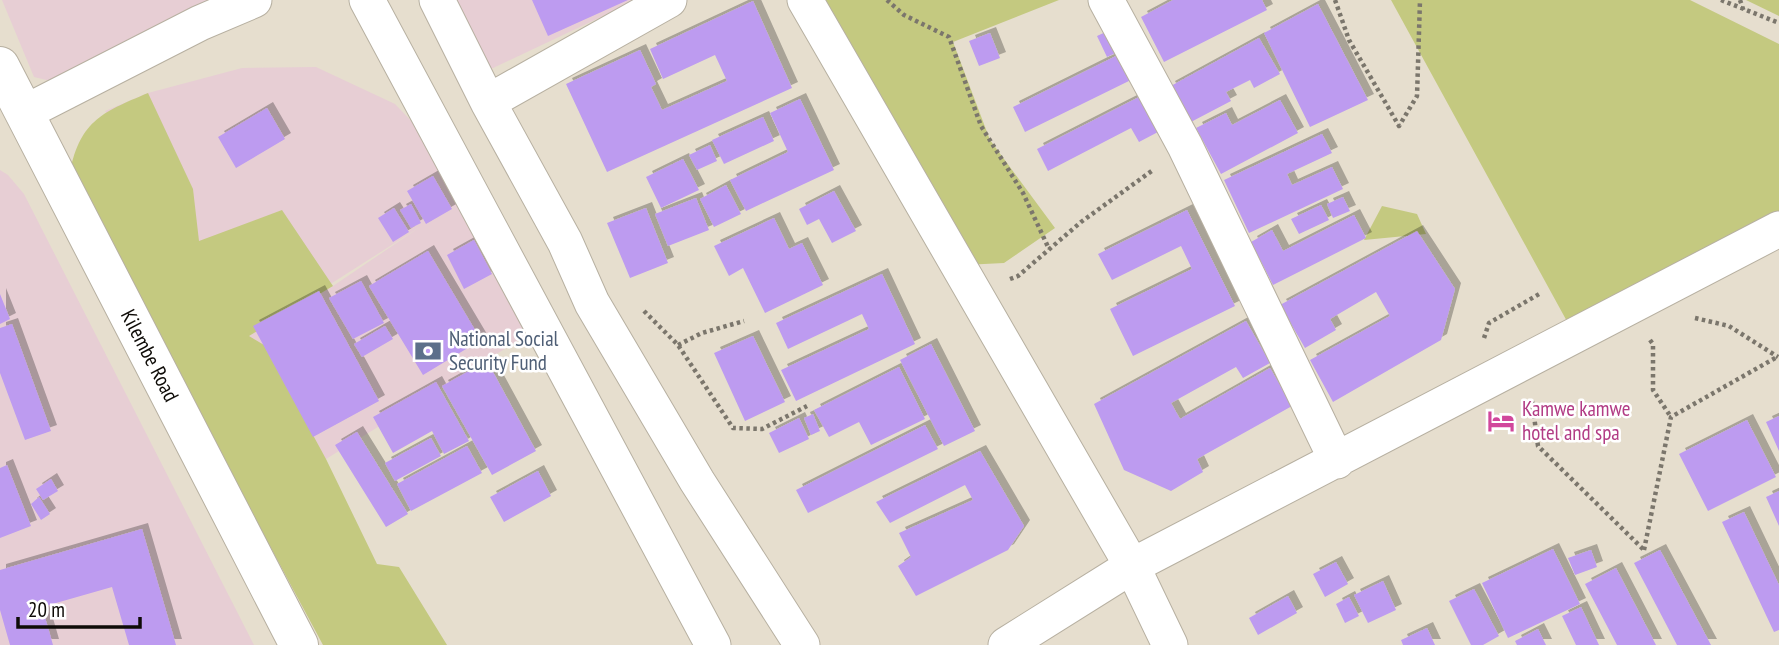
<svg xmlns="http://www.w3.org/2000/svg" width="1779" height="645" font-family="'PT Sans Narrow',sans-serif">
	<defs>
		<filter id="shadow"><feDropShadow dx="6" dy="-6" stdDeviation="0" flood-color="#0004"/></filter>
	</defs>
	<rect width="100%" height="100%" fill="#e6dece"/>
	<!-- commercial -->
	<path fill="#e7ced4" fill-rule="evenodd" d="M2,0H255L63,84L34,77Z
		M430,0H637L472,78Z
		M316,67L395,104L478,191L550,321L326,459L248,336L254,332L105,111L148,93L242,68ZM420,227L333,286L285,314V313Z
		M0,170L8,175L24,194L254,645H0Z"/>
	<!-- green -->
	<path fill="#c4c980" d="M811,0H1059L953,42L990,140L1055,228L1004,263L964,265Z
		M1391,0H1690L1779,44V215L1569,325Z
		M1746,0H1779V16Z
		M148,93L193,189L199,241L282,210L333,286L249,336L264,345L326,459L377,564L399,567L447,645H323L199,414L157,348L149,312L69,177C79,122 100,113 148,93Z
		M1382,206L1417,214L1426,234L1364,240Z"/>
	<!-- building -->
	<path fill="#bd9bf0" filter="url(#shadow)" d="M532,0H628L548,36Z
		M1173,0H1262L1267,10L1164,62L1141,17Z
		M753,1L792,88L607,172L566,84L640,50L656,84L651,87L662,110L727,81L715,55L663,79L650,49Z
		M1318,4L1368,100L1310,127L1264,33Z
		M1112,29L1122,50L1107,57L1097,36Z
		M990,33L1000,58L979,66L969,41Z
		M1259,38L1280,74L1254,88L1250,80L1226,92L1231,101L1189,123L1169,87Z
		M1122,53L1135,78L1025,132L1013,107Z
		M1139,97L1158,132L1139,142L1131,128L1048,171L1037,149Z
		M800,99L834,170L746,211L730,180L788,152L770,113Z
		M1280,100L1298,133L1221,174L1196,128L1226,113L1232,125Z
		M267,108L285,139L236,168L218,137Z
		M763,117L774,141L724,164L712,140Z
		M1322,134L1332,153L1287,174L1292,185L1332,167L1343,189L1249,233L1224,180Z
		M710,145L717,161L697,170L689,155Z
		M683,159L699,190L661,208L646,177Z
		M433,176L452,209L426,224L407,191Z
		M726,185L741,214L714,227L700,199Z
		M834,191L856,231L832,243L819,219L807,225L799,209Z
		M1343,197L1350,211L1333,218L1327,204Z
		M696,198L709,230L668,246L655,214Z
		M411,204L421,223L411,228L400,210Z
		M1321,205L1329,220L1299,234L1291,219Z
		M394,208L409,232L393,242L378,218Z
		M646,208L668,263L630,278L607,223Z
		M1187,210L1235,306L1133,356L1110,309L1192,269L1181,246L1112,280L1098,254Z
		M1354,215L1366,238L1273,285L1251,242L1272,230L1283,251Z
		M774,218L789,249L802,243L823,285L765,313L743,268L729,276L714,246Z
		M1417,231L1455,289L1441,340L1333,402L1310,360L1390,316L1376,292L1330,319L1336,330L1305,348L1280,305Z
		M474,240L492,274L464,289L447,255Z
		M428,251L481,340L423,375L369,286Z
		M882,274L915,344L796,401L781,370L869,329L862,314L788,349L776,323Z
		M361,281L384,323L353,339L329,298Z
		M319,291L379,401L313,437L253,326Z
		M0,294L10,319L0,324Z
		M1246,321L1270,363L1243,378L1236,367L1171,403L1180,419L1270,368L1292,406L1197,459L1203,472L1171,491L1124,470L1094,404Z
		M12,324L51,431L25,440L0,373V328Z
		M385,326L393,339L362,357L354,344Z
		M753,336L785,402L745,421L714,353Z
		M931,344L975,431L944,446L900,360Z
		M487,361L536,451L492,475L442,386Z
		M899,367L925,419L871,445L859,422L829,437L814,410Z
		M436,382L469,441L444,454L432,431L393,453L373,417Z
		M813,414L820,431L811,435L804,418Z
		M1779,416V451L1766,422Z
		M799,418L809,439L779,453L769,433Z
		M1747,420L1776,477L1708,511L1679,454Z
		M925,425L938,449L808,513L796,490Z
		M357,432L408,514L386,527L335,445Z
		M431,438L441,456L395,481L385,463Z
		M467,446L482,473L411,511L397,484Z
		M980,451L1024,526L1008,550L916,596L898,566L911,557L899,533L973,500L965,485L890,523L876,502Z
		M7,465L31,526L0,538V468Z
		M538,471L551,496L504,522L490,497Z
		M51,479L58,491L43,500L36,489Z
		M1779,491V526L1766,497Z
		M39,497L50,514L41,520L31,504Z
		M1744,512L1779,585V630L1774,632L1722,522Z
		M142,529L176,645H129L112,587L42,607L53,645H10L0,610V570Z
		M1553,549L1580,604L1508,638L1482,583Z
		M1591,550L1597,567L1575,575L1568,558Z
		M1660,550L1711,645H1677L1634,563Z
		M1336,562L1348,584L1325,597L1313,574Z
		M1616,568L1656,645H1617L1585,584Z
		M1383,581L1396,610L1368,623L1354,595Z
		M1474,589L1499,636L1483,645H1471L1449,601Z
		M1288,596L1297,613L1258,635L1249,618Z
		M1349,597L1359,616L1345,623L1336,604Z
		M1581,607L1599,645H1576L1562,616Z
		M1427,628L1435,645H1403L1401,640Z
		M1538,629L1546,645H1517L1515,641Z"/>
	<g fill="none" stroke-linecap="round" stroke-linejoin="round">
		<defs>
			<path id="minor" d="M367,0L713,645
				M437,0L488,102L565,242L592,303L697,481L802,645
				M805,0L1132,566L1170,645
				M1106,0L1185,146L1337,461
				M488,102L669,0
				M24,113L200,23L254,0
				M1006,645L1132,566L1779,229"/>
			<g id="primary">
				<path id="s1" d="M0,66L299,645"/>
			</g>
		</defs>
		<!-- minor casing -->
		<use href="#minor" stroke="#b7b0a1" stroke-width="37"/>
		<!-- primary casing -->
		<use href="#primary" stroke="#b7b0a1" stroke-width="40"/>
		<!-- path -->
		<path stroke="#7b766c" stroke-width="4.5" stroke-dasharray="3.5 3.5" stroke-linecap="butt" d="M887,0L904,15L949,37L981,126L1023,193L1049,249
			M1335,0L1349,40L1399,126L1417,96L1420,0
			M1721,0L1779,23
			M1740,0L1744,12
			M1010,279L1018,276L1081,222L1153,170
			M644,311L678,345L733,428L762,429L807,406
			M1695,318L1729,326L1778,357
			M1484,338L1489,323L1541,293
			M1650,340L1653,344V390L1671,417
			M678,345L702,333L744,321
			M1532,401L1538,446L1644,550
			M1644,550L1671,417L1777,357"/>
		<!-- minor -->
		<use href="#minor" stroke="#fff" stroke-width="35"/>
		<!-- primary -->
		<use href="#primary" stroke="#fff" stroke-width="38"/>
	</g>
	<!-- icons -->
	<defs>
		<symbol id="bank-bare" viewBox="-9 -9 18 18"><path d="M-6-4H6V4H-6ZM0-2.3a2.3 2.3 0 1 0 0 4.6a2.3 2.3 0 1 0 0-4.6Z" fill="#5c6f8a" stroke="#fff" stroke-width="2.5" paint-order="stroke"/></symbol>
		<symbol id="hotel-bare" viewBox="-9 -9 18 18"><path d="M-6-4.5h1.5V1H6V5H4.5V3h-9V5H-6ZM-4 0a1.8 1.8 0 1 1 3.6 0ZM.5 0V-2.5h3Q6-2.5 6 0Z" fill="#d1479c" stroke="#fff" stroke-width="2.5" paint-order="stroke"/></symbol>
	</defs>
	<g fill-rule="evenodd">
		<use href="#bank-bare" x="409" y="332" width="38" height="38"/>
		<use href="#hotel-bare" x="1482" y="402" width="38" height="38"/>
	</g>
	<g text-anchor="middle" stroke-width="5" stroke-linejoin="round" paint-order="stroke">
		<!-- service labels -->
		<g font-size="21" fill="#4e5e75" stroke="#fff" text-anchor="start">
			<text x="449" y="346">National Social<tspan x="449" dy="24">Security Fund</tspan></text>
		</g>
		<!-- street labels -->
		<g font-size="21" fill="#0e0b07" stroke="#fff">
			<text dy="7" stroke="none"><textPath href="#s1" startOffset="326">Kilembe Road</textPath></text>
		</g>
		<!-- hotel labels -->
		<g font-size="21" fill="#b23c85" stroke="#fff" text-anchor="start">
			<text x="1522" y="416">Kamwe kamwe<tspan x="1522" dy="24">hotel and spa</tspan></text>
		</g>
	</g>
	<!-- scale -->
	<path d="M18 617v10h122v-10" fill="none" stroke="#0e0b07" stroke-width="3.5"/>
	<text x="28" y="617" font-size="21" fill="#0e0b07" stroke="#ffffff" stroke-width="5" paint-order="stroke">20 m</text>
</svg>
